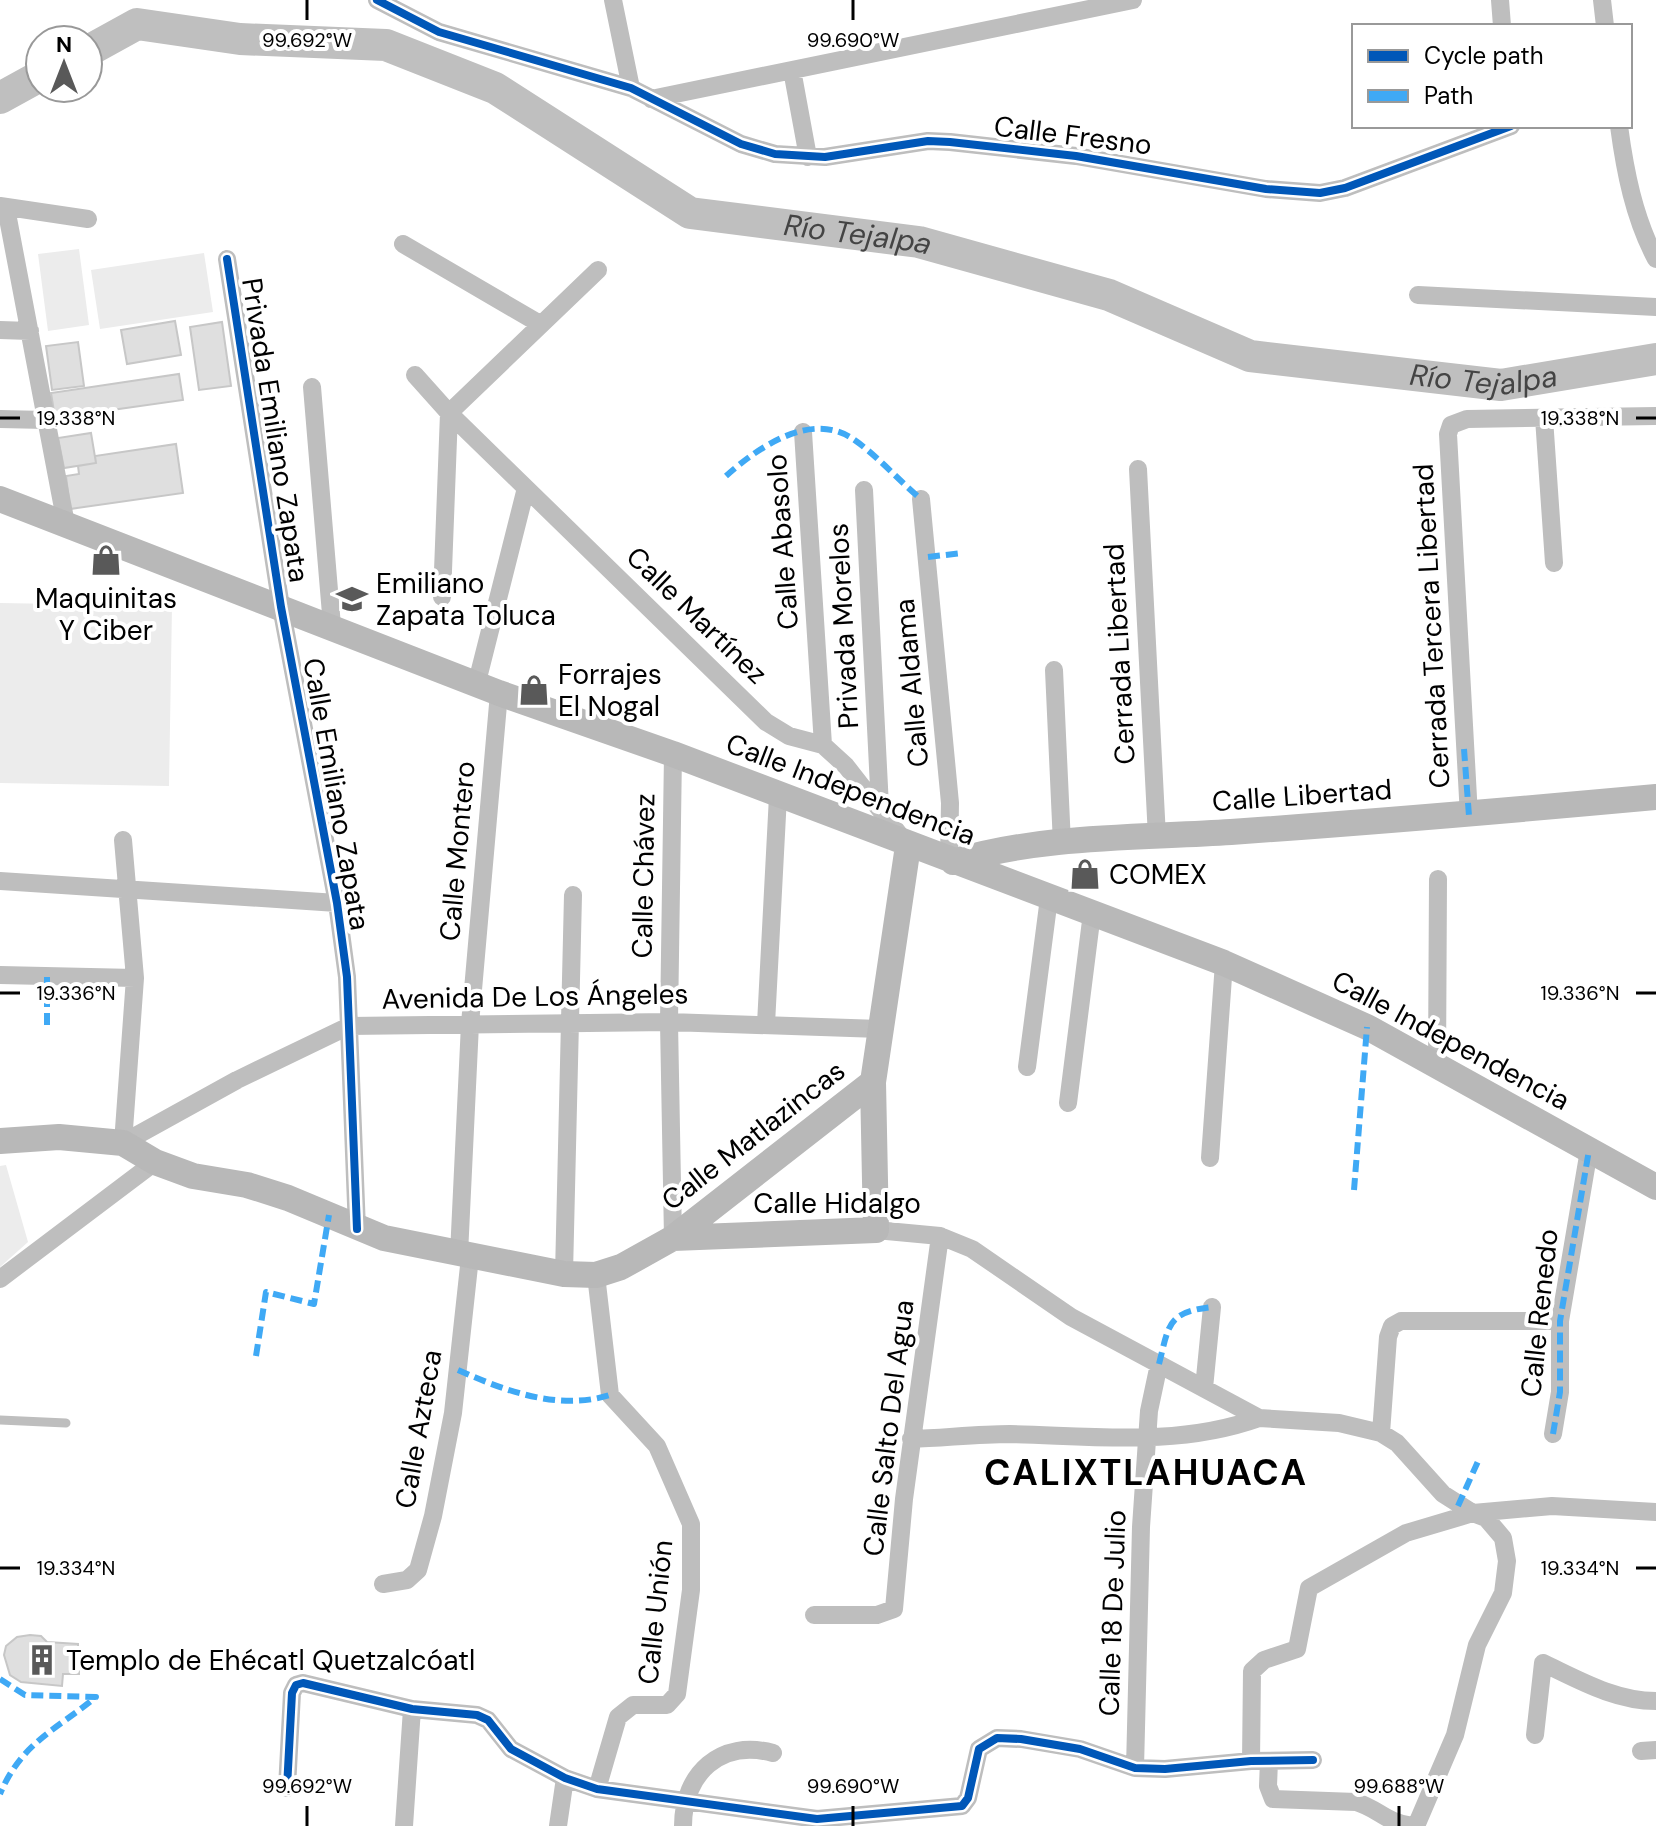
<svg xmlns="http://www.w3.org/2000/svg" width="1656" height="1826" font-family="'DM Sans',sans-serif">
	<rect width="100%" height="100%" fill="#fff"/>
	<!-- green -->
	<path fill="#ececec" d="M79,249L89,325L48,331L38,254Z
		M204,253L213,312L100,329L91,270Z
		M0,603L172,606L169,786L0,783Z
		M6,1165L28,1242L0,1267V1166Z"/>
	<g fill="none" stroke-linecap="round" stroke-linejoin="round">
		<!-- river -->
		<g stroke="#bfbfbf" stroke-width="32">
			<path id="s1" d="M88,51L137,24L240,39L386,45L495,88L690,213L919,242L1109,295L1250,356L1501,385L1656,359"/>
			<path d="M0,98L40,76"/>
		</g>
	</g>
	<!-- building -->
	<path fill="#dfdfdf" stroke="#c7c7c7" stroke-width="2" d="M175,321L181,355L127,364L121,330Z
		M222,322L231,386L199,390L190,327Z
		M78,342L84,386L52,390L46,346Z
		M179,374L183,400L55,418L51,393Z
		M91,433L96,463L64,468L58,438Z
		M176,444L183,493L70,509L66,476L79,474L78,466L96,463L95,456Z
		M30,1635L41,1636L47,1642L78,1644L79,1674H63L62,1686L21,1682L10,1675L4,1655L6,1646L17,1637Z"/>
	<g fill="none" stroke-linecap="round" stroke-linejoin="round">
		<!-- lane -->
		<path stroke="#bebebe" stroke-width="9" d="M0,1420L66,1423"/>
		<!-- street -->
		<path stroke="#bebebe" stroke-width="18" d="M377,0L439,32L631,88L741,144L775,154L825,157L928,141L950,142L1076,156L1266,189L1320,193L1345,188L1511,126
			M613,0L631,88
			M1500,0L1502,26
			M1602,0L1605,26
			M792,70L808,157
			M651,99L1133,0
			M1619,126C1625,171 1634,218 1656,259
			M0,206L88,219
			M6,208L66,524
			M403,244L540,324
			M227,259L281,607L337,903L347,977L357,1229
			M1418,295L1656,307
			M0,330L30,331
			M415,375L449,413L766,722L789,736L823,745L846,766L906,843
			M312,387L332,626
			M449,413L598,270
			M1544,418L1554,563
			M0,419L46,420
			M803,432L823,745
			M1138,469L1157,837
			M864,490L880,807
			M921,499L950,803L949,861
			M442,597L449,413
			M1054,670L1062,844
			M477,682L526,488
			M1469,816L1448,434L1451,425L1467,419L1656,416
			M0,881L337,903
			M0,975L135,978
			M766,1024L778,796
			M1027,1067L1049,898
			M1437,1068L1438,879
			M1068,1103L1092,913
			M123,1143L237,1080L349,1026L669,1022L880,1029
			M123,1143L135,978L123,840
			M1210,1158L1224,963
			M876,1230L940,1236L972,1249L1071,1317L1259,1418L1339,1423L1381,1433L1397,1443L1443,1494L1473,1513L1552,1506L1656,1512
			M673,1238L669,1022L673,754
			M459,1254L470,1024L499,693
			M564,1274L573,895
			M596,1275L610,1395L657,1446L691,1524V1590L677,1694L667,1705H633L618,1717L597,1789
			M0,1279L155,1162
			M1204,1388L1212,1307
			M1381,1433L1388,1337L1392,1326L1401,1321H1560
			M1553,1434L1560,1392V1321L1589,1150
			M911,1439C944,1438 977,1434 1010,1434C1094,1436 1178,1447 1259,1418
			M383,1584L407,1580L418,1570L433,1516L453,1413L470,1257
			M814,1615H877L894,1609L904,1499L940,1236
			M1535,1735L1543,1663C1579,1680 1615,1701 1656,1701
			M1641,1751L1656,1750
			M1251,1761L1252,1671L1264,1660L1297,1649L1309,1588L1406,1533L1473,1513L1486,1518L1503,1538L1507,1561L1503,1593L1477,1645L1455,1735L1416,1826
			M1269,1761L1268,1786L1273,1799L1356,1802C1379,1809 1385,1822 1412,1826
			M1135,1768L1141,1527L1149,1411L1159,1364
			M287,1788L292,1693L296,1685L303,1683L412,1709L477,1715L488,1720L511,1749L565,1778L597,1789L817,1819L962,1806L968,1798L979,1749L997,1738L1021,1739L1080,1749L1135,1768L1165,1769L1251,1761L1313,1760
			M404,1826L412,1709
			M558,1826L565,1778
			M683,1826C683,1773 721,1739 773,1753"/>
		<!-- secondary -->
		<path stroke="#b8b8b8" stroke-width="26" d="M0,499L499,693L673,754L1224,963L1367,1027L1656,1187
			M953,862C1041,835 1140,838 1231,832C1373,822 1514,810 1656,797
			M0,1141L59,1137L123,1143L155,1162L193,1176L247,1185L288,1198L384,1238L564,1274L596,1275L621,1267L673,1238L873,1082
			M673,1238L876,1230L873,1082L908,846"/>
		<!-- quiet -->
		<path stroke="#3fa9f5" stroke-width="6" stroke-dasharray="12 6" stroke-linecap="butt" d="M726,476C756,449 808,412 850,437C875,453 898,480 921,499
			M928,557L962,553
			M1464,749L1469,816
			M47,977V1029
			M1354,1190L1367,1027
			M256,1356L266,1292L314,1304L329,1215
			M1159,1364C1169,1325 1167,1312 1212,1307
			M458,1370C505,1391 559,1411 610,1395
			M1553,1434L1560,1392V1321L1589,1150
			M1458,1506L1479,1459
			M0,1679L25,1695L96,1697C56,1730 22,1742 0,1794"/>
		<defs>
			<path id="cycleway" d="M377,0L439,32L631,88L741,144L775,154L825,157L928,141L950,142L1076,156L1266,189L1320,193L1345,188L1511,126
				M227,259L281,607L337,903L347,977L357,1229
				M287,1788L292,1693L296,1685L303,1683L412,1709L477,1715L488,1720L511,1749L565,1778L597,1789L817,1819L962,1806L968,1798L979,1749L997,1738L1021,1739L1080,1749L1135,1768L1165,1769L1251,1761L1313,1760"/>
		</defs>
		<!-- cycleway casing -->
		<use href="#cycleway" stroke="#fff" stroke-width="13"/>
		<!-- cycleway -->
		<use href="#cycleway" stroke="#0057b8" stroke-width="8"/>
	</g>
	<!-- ticks -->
	<path fill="none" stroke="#000" stroke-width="3" d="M307,0V20M853,0V20M0,418H20M1636,418H1656M0,993H20M1636,993H1656M0,1568H20M1636,1568H1656M307,1806V1826M853,1806V1826M1399,1806V1826"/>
	<!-- icons -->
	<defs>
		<symbol id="shop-bare" viewBox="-9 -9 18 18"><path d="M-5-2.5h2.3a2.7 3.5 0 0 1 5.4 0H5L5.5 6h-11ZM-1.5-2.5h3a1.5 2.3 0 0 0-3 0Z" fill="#595959" stroke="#fff" stroke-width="2.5" paint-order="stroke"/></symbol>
		<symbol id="school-bare" viewBox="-9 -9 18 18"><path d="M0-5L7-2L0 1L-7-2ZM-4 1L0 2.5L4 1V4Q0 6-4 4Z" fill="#595959" stroke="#fff" stroke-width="2.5" paint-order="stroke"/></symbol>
		<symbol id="building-bare" viewBox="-9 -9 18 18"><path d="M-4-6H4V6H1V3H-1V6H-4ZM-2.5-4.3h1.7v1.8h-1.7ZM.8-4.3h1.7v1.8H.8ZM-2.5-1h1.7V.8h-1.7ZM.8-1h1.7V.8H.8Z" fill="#595959" stroke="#fff" stroke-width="2.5" paint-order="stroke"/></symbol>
	</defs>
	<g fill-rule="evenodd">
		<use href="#shop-bare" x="84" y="538" width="44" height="44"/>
		<use href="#school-bare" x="330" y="577" width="44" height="44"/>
		<use href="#shop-bare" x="512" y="668" width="44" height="44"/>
		<use href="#shop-bare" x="1063" y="852" width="44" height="44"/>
		<use href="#building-bare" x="20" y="1638" width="44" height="44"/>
	</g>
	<g text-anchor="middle" stroke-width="8" stroke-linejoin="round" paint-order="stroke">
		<!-- street labels -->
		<g font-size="28" fill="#000" stroke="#fff">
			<text transform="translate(1073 135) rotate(7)" y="10">Calle Fresno</text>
			<text transform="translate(276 430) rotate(81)" y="10">Privada Emiliano Zapata</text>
			<text transform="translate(782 542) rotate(-94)" y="10">Calle Abasolo</text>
			<text transform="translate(697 615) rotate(44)" y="10">Calle Martínez</text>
			<text transform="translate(843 626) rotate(-93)" y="10">Privada Morelos</text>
			<text transform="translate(1431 626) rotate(-93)" y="10">Cerrada Tercera Libertad</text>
			<text transform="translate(1119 654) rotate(-93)" y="10">Cerrada Libertad</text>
			<text transform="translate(911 683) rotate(-95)" y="10">Calle Aldama</text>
			<text transform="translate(851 789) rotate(21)" y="10">Calle Independencia</text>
			<text transform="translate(337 794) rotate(80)" y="10">Calle Emiliano Zapata</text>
			<text transform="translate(1302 795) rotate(-4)" y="10">Calle Libertad</text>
			<text transform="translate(457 851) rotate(-85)" y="10">Calle Montero</text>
			<text transform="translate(643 876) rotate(-89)" y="10">Calle Chávez</text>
			<text transform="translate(535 996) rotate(-1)" y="10">Avenida De Los Ángeles</text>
			<text transform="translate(1451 1040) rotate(28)" y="10">Calle Independencia</text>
			<text transform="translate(753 1135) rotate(-38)" y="10">Calle Matlazincas</text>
			<text x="837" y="1213">Calle Hidalgo</text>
			<text transform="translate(1539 1313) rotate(-84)" y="10">Calle Renedo</text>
			<text transform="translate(888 1428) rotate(-83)" y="10">Calle Salto Del Agua</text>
			<text transform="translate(418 1429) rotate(-80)" y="10">Calle Azteca</text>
			<text transform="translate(655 1612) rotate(-84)" y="10">Calle Unión</text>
			<text transform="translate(1112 1613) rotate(-88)" y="10">Calle 18 De Julio</text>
		</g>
		<!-- poi labels -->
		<g font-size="28" fill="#000" stroke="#fff" text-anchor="start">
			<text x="376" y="593">Emiliano<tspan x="376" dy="32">Zapata Toluca</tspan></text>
			<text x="106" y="608" text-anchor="middle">Maquinitas<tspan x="106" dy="32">Y Ciber</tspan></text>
			<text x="558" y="684">Forrajes<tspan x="558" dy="32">El Nogal</tspan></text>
			<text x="1109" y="884">COMEX</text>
			<text x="66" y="1670">Templo de Ehécatl Quetzalcóatl</text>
		</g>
		<!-- water labels -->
		<g font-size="30" font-style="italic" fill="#444" stroke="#fff">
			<text dy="10" stroke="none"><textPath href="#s1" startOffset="824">Río Tejalpa</textPath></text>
			<text dy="10" stroke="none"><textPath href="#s1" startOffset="1472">Río Tejalpa</textPath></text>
		</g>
		<!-- district labels -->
		<g font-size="36" font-weight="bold" letter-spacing="2" fill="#000" stroke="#fff">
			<text x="1146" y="1485">CALIXTLAHUACA</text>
		</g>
	</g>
	<g font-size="20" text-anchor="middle" fill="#000" stroke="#fff" stroke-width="8" stroke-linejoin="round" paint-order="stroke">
		<text x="307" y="47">99.692°W</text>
		<text x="853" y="47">99.690°W</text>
		<text x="76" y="425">19.338°N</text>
		<text x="1580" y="425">19.338°N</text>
		<text x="76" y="1000">19.336°N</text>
		<text x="1580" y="1000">19.336°N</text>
		<text x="76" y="1575">19.334°N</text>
		<text x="1580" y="1575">19.334°N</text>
		<text x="307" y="1793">99.692°W</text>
		<text x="853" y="1793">99.690°W</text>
		<text x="1399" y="1793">99.688°W</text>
	</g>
	<!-- legend -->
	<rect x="1352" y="24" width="280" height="104" fill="#ffffff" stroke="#999999" stroke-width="2"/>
	<rect x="1368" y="50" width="40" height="12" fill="#0057b8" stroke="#999999" stroke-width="2"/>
	<text x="1424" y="64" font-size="24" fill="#000000">Cycle path</text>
	<rect x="1368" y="90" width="40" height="12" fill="#3fa9f5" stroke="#999999" stroke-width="2"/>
	<text x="1424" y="104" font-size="24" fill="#000000">Path</text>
	<!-- north arrow -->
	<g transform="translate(64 64)"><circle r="38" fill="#ffffff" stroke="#999999" stroke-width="2"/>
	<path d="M0-6L14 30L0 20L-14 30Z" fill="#595959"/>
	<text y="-12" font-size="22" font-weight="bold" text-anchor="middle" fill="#000000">N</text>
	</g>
</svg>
